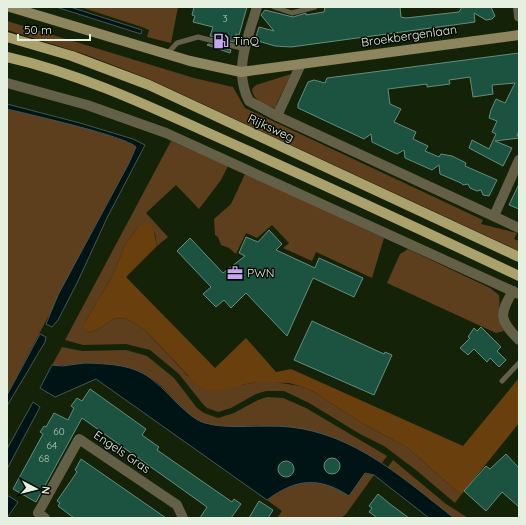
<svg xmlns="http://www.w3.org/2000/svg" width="526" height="525" font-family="Quicksand,sans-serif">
	<rect width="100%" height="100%" fill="#142308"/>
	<!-- green -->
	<path fill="#5d3e1d" d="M80,7H178L171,43L147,37L149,30L142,27Z
		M7,21L194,78L233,87L245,108L483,220L481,224L517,233L514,239L519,241V251L149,79L84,54L7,30Z
		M291,74L276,105L277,109C267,105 253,102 252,89L256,85Z
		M7,109C28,114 125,136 136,147L129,163L7,395Z
		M171,141L228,166L221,180L199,209L176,185L146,213L168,237L157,246L155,233L139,226L125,245L113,275L85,322L87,333L97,330L115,318L127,319L144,329L188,376L242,385L255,382H275L300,386L314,392L362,423L408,448L461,495L455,503L416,470L384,446L360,434L309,403L284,391H266L256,394L231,408L218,412L207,408L202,403L179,374L150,350L126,344L83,345L65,340Z
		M245,174L384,238L372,278L316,252L312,261L283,248L289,243L272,225L257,238L246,233L236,254L229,248L221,245L218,237L215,235L214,219L231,204Z
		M408,249L490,288L499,295C501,307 496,320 504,331L496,333L387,283L400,254Z
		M62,347L82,351L126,350L147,356L174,378L197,408L204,413L218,418L234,413L258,400L267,397L283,398L306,408L387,456L382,463C342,438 310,427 263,426C244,425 224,428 206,424C184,418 172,393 155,381C136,368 107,362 85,363C74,364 64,366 52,365Z
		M393,460L446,504L468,518H454L388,467Z
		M365,473L374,475L346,514L341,518H277L282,511L267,500C295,479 319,476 349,496Z"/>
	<!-- forest -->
	<path fill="#683f0d" d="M148,223L153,226L157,246L126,277L215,368L246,338L276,372L291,369L463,446L519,378V423L461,495L408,448L362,423L314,392L300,386L289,383L255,382L212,392L198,386L144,329L127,319L115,318L97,330L87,333L84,326L85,322L113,275L125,245L139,226Z"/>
	<!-- water -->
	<path fill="#001416" stroke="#455653" d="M56,7H70L142,30L141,34Z
		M7,104L80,123L133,139L145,145L107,218L77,283L58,320L52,327L46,324L58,295L129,163L136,147C126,136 27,114 7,109Z
		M40,334L46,337L45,342L7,406V395Z
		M85,363C110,364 134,364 154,381C163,388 170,396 178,404C186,411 194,420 205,423C228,430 264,424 290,427C355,434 404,479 454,518H429L374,475L365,473L349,496C319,476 295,479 267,500L96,379L55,397L40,388L52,365L62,366Z
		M33,402L40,407L7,469V449Z
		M7,495L18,502L7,518Z"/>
	<!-- building -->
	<path fill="#1b5340" stroke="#658d7c" d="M194,7H247L239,35L236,34L234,42L210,36L213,27L193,22L195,16L192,15Z
		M325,7H400L401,17L406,18L459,12L462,7H491L495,16L492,19L486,20L474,13L475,22L291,47L275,46L255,40L259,27L274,31L261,15L265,10L293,17L306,13V15L324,12Z
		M208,44L231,50L230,53L207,45Z
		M519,53V131L517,135L519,138L495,141L512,148L503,166L469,148L472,140L489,149L496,134L492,132L497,121L489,118L491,110L496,99L505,103L515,83L492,85L493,94L473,97L470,77L449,80L450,84L427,87V84L388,89L390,104L401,109L394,122L416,132L413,139L428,146L425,151L439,157L441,154L452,156L466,163L465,166L497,180L489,196L483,195L481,190L477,191L470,188L468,184L463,185L461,183L440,174L439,165L432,170L405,158L404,150L397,154L372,142L371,134L364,139L298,108V104L308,82L314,80L325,83L327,78Z
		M519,184V209L509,205Z
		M269,230L282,244L276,250L315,268L319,258L363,278L354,297L313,278L287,336L246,293L231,308L224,300L216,307L203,294L211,287L177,251L190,238L223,273L245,256L239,253L246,237L258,242Z
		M312,321L384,354L385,352L392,355L374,395L294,360Z
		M481,327L501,347L497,351L506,360L499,367L490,358L487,362L474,349L468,355L460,348L470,338L468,337L474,328L477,331Z
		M90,389L146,429L142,435L159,447L157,450L232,502L234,499L241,504L231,518H200L207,507L82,418L36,502L13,489L43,434L40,432L44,426L46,427L54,413L68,420L74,408L71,406L77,398L82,401Z
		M506,454L519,468V507L502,492L486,511L464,491L486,466L490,469Z
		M324 466a8 8 0 1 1 16 0a8 8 0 1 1-16 0Z
		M81,459L107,477L166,518H74L58,506L60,503L57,501L77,472L75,470Z
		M278 469a8 8 0 1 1 16 0a8 8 0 1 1-16 0Z
		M378,494L390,504L409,518H377L372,514L369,512L372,508L369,506Z
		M259,501L273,510L268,518H249Z"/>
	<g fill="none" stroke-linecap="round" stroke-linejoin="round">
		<!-- service -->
		<path stroke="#645f47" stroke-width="5" d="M274,7L292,13L315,7
			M167,54L177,43L198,37L245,49
			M502,381L519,363"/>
		<!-- minor -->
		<path stroke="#645f47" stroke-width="10" d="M257,7C248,38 233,70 249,101L277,116L301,64
			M518,7L519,17
			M277,116L519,228
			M494,216L519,160
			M513,291C499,314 499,320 519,340
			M45,518L38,513L79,439L177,505L183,518"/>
		<!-- tertiary -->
		<path stroke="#645f47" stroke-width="10" d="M7,83L87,105L166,133L519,294"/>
		<!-- secondary -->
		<path stroke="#8c855d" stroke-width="10" d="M10,7L190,61L241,72L519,35"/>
		<!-- primary -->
		<path stroke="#aba16d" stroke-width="10" d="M7,37L72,56L149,85L519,257
			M7,57C86,75 159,111 233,144C329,187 424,231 519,276"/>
	</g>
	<!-- icons -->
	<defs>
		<symbol id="fuel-bare" viewBox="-9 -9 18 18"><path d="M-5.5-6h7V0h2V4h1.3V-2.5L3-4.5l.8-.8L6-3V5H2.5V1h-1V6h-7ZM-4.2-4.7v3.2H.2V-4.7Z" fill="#c6a6f0" stroke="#050a02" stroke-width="2.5" paint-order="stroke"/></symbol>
		<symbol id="office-bare" viewBox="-9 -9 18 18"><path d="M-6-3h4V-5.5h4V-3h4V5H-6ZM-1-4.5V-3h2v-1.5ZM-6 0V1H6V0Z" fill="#c6a6f0" stroke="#050a02" stroke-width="2.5" paint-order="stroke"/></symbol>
	</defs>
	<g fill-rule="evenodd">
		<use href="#fuel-bare" x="210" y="30" width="22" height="22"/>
		<use href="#office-bare" x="224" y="262" width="22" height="22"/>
	</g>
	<g text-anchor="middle" stroke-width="3" stroke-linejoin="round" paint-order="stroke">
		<!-- number labels -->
		<g font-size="10" fill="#b3c9b8">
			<text x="225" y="22">3</text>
			<text x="59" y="435">60</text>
			<text x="52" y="449">64</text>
			<text x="44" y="462">68</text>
		</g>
		<!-- street labels -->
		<g font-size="12" fill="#e6f0e0" stroke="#050a02">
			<text transform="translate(409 36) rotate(-8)" y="4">Broekbergenlaan</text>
			<text transform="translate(271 128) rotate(25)" y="4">Rijksweg</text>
			<text transform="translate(122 452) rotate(34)" y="4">Engels Gras</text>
		</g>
		<!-- poi labels -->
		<g font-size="12" fill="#e6f0e0" stroke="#050a02" text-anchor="start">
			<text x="233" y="45">TinQ</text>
			<text x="247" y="277">PWN</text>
		</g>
	</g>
	<!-- border -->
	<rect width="526" height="525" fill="none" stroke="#e6f0e0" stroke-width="16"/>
	<!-- north arrow -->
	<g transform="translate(36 489) rotate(97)" stroke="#050a02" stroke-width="3" paint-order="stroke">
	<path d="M0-3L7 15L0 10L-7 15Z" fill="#e6f0e0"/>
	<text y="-6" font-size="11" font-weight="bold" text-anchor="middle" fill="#e6f0e0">N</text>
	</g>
	<!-- scale -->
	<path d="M18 34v6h72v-6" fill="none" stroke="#e6f0e0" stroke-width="2"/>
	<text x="24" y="34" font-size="12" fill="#e6f0e0" stroke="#050a02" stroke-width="3" paint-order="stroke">50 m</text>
</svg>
